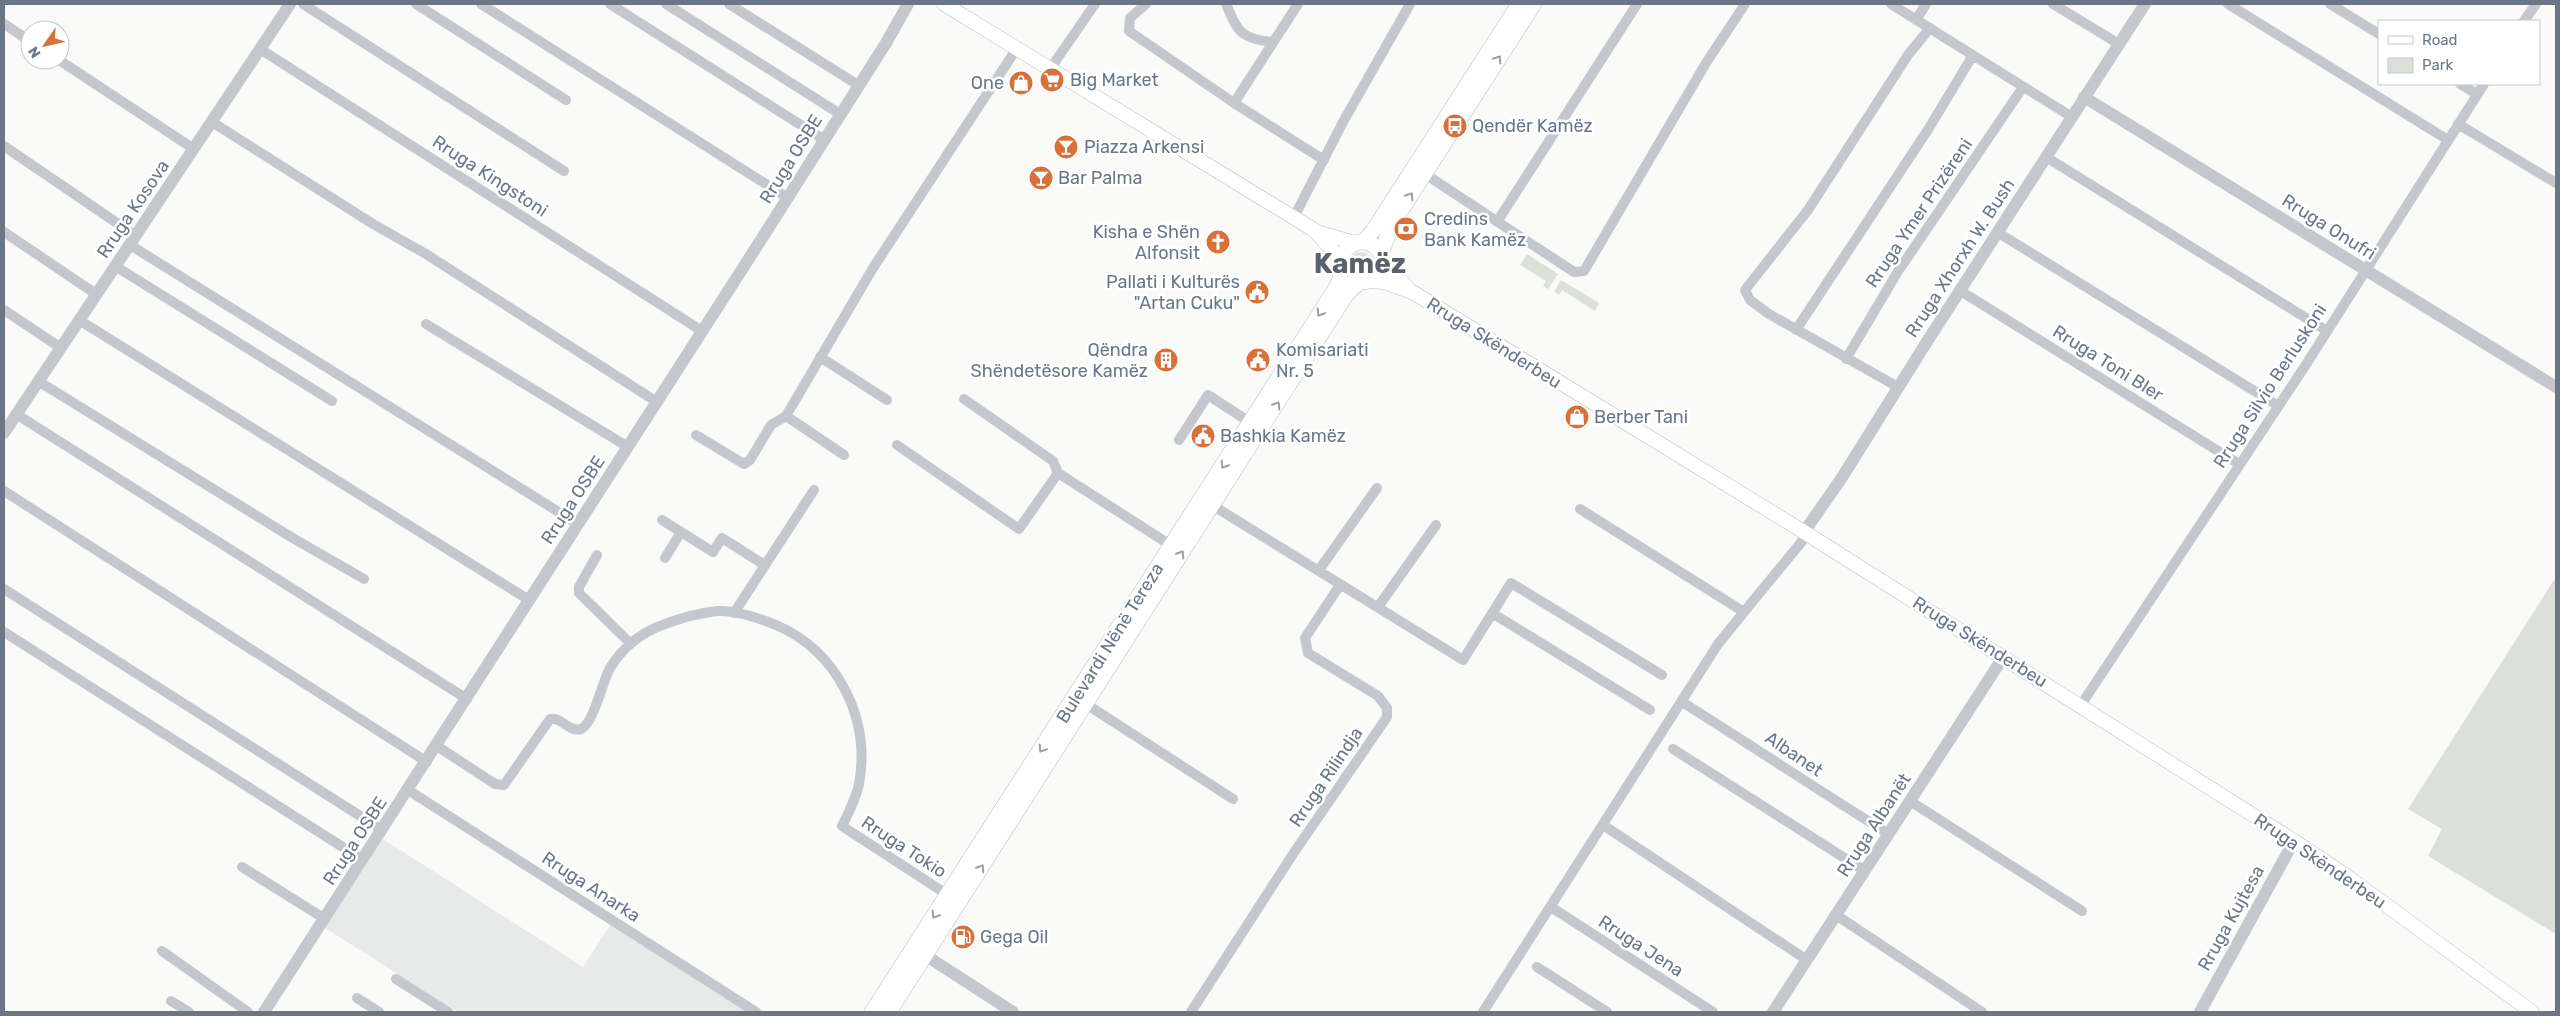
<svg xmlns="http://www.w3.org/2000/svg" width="2560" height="1016" font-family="Rubik,sans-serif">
	<rect width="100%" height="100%" fill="#fafaf8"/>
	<!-- built -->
	<path fill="#e8e9e9" d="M383,839L583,967L611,924L748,1012H458L325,928Z"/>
	<!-- green -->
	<path fill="#dbe0d9" d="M1350 263a11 11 0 1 1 22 0a11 11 0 1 1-22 0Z
		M1527,254L1558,274L1548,289L1543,286L1546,281L1520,265Z
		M1561,280L1599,303L1595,311L1562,290L1559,295L1554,292Z
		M2556,577V934L2428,856L2442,829L2408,809Z"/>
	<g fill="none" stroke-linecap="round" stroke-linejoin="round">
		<defs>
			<path id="secondary" d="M944,4L1314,230L1342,261
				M1317,232L1355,243
				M1382,260L1408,288
				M1369,281L1384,282L1414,293L1804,532L2294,841L2345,875L2532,1012"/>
			<path id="primary" d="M1363,242L1373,231L1519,4
				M1342 262a20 20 0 1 1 40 0a20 20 0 1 1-40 0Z
				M1381,255L1391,226L1534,4
				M872,1012L1336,288L1344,270
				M889,1012L1346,295L1359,282"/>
		</defs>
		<!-- secondary casing -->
		<use href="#secondary" stroke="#b9bcc1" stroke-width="15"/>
		<!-- primary casing -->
		<use href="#primary" stroke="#b7bbbf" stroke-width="16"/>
		<!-- minor -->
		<path stroke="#c4c7cb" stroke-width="10" d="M303,4L564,171
			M416,4L566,100
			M481,4L788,198
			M610,4L823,139
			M666,4L840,114
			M729,4L858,85
			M1146,4L1130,18L1129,31L1234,103L1298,4
			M1226,4C1238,32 1241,39 1273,42
			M1891,4L2072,117
			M2053,4L2119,44
			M2228,4L2448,140
			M2330,4L2379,34
			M1916,20L1926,4
			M2524,21L2536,4
			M4,24L30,41
			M260,49L702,331
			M59,60L194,149
			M1050,69L1095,4
			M2460,84L2477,94
			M1234,103L1324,160
			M212,122L373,224L426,254L657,402
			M2458,124L2556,183
			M4,146L136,236
			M2046,157L2327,331
			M1425,174L1574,272L1584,271L1706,63L1745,4
			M1294,217L1343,122L1410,4
			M1497,222L1637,4
			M4,232L96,294
			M1997,232L2277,405
			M130,245L578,524
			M115,266L332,401
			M1959,290L2239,464
			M4,310L61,348
			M79,320L529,600
			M426,324L628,447
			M1796,330L1929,128L1973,55
			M820,357L887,400
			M1846,359L1897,273L2023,87
			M38,381L291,537L364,579
			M1898,387L1769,314L1750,300L1745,290L1808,210L1908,55L1930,28
			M964,399L1053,461L1058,473L1172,546
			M16,414L467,699
			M786,416L873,268L1017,48
			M696,435L744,464L750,460L771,425L786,416L844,455
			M1179,440L1208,395L1251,423
			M897,445L1019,529L1058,473
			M4,491L427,762
			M1212,505L1463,660L1511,583L1662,675
			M1580,509L1744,612L1808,534
			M662,520L713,552L722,538L763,564
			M597,555L579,587V593L630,643
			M665,558L681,532
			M1319,570L1377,488
			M4,589L382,830
			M1378,607L1436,525
			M734,613L814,490
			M1492,613L1650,710
			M4,632L363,860
			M1682,702C1751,745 1819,791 1889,834
			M1086,704L1233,799
			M2081,705L2307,363L2484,84
			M437,746L495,784L504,785L550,719C561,716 569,733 581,729C594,723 602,682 610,668C623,647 642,632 665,624C681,618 700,613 717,611C736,610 758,618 776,625C837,651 871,718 859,784C856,799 849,812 842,826L948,895
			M1673,749L1865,871
			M408,790L756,1012
			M1910,801L2082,911
			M1603,825L1807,960
			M242,867L325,919
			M1551,907L1713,1012
			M1836,915L1982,1012
			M162,951L248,1012
			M1537,967L1607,1012
			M396,979L448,1012
			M357,998L379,1012
			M171,1001L189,1012
			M1191,1012L1293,854L1387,717V708L1378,696L1308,653L1305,638L1340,585
			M1483,1012L1718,644L1744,612"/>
		<!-- tertiary -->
		<path stroke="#c4c7cb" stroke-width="12" d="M2084,97L2556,387
			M4,433L290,4
			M1804,532L1841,479L1928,340L2145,4
			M925,955L1013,1012
			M264,1012L759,243L886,43L908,4
			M1773,1012L2004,656
			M2200,1012L2294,841"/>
		<!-- secondary -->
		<use href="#secondary" stroke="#fff" stroke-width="14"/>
		<!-- primary -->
		<use href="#primary" stroke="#fff" stroke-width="15"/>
	</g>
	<!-- one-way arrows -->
	<defs><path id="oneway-chevron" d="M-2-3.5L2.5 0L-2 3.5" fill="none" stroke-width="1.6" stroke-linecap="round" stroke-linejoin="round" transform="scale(1.25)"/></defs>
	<g stroke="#97a0ab">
		<use href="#oneway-chevron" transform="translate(1498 59) rotate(-57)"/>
		<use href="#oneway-chevron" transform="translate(1410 196) rotate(-57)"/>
		<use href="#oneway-chevron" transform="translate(1320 313) rotate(122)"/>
		<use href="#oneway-chevron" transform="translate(1277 405) rotate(-57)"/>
		<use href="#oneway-chevron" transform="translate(1224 465) rotate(123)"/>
		<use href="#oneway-chevron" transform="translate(1181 554) rotate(-58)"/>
		<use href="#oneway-chevron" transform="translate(1042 749) rotate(123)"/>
		<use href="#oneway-chevron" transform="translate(981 868) rotate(-57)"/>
		<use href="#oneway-chevron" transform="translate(935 915) rotate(123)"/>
	</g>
	<!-- icons -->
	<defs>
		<symbol id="supermarket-disc" viewBox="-11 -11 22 22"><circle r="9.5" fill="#d8703a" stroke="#fff"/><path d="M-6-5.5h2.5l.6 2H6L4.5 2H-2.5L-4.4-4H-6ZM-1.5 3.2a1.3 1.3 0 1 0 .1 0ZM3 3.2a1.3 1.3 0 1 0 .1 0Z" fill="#fff"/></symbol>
		<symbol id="shop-disc" viewBox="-11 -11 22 22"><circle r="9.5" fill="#d8703a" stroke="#fff"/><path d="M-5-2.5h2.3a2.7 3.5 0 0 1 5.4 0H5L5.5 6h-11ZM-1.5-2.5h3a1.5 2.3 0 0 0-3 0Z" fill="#fff"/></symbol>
		<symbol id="bus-disc" viewBox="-11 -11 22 22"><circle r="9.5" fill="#d8703a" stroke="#fff"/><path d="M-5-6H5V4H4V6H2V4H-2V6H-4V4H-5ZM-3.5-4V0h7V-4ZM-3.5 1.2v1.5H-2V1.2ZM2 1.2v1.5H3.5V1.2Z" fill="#fff"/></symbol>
		<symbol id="bar-disc" viewBox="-11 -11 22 22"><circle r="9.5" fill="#d8703a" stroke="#fff"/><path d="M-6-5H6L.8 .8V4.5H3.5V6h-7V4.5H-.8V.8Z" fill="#fff"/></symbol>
		<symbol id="bank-disc" viewBox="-11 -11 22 22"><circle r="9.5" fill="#d8703a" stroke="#fff"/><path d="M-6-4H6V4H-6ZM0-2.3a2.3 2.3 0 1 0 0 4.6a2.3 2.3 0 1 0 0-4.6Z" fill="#fff"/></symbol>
		<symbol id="church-disc" viewBox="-11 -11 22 22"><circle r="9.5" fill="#d8703a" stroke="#fff"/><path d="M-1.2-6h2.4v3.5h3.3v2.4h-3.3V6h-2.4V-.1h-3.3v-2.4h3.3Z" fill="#fff"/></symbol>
		<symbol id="civic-disc" viewBox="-11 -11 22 22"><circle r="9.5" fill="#d8703a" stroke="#fff"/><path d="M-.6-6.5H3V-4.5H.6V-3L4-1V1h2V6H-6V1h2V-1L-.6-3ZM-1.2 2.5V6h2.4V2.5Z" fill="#fff"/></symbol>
		<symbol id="building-disc" viewBox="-11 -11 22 22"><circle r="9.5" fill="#d8703a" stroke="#fff"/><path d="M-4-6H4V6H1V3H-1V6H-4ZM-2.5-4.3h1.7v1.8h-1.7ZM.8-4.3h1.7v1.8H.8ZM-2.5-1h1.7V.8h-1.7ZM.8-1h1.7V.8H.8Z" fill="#fff"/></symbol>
		<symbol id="fuel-disc" viewBox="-11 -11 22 22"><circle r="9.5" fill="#d8703a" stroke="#fff"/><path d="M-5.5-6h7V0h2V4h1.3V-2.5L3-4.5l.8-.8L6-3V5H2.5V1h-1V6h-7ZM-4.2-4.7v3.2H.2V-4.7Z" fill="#fff"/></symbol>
	</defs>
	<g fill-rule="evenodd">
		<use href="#supermarket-disc" x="1038" y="66" width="28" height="28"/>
		<use href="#shop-disc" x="1007" y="69" width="28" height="28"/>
		<use href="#bus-disc" x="1441" y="112" width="28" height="28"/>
		<use href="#bar-disc" x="1052" y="133" width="28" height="28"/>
		<use href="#bar-disc" x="1027" y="164" width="28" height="28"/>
		<use href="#bank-disc" x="1392" y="215" width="28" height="28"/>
		<use href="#church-disc" x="1204" y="228" width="28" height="28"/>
		<use href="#civic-disc" x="1243" y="278" width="28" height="28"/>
		<use href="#building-disc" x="1152" y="346" width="28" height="28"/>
		<use href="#civic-disc" x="1244" y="346" width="28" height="28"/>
		<use href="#shop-disc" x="1563" y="403" width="28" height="28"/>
		<use href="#civic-disc" x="1189" y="422" width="28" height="28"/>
		<use href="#fuel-disc" x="949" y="923" width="28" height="28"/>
	</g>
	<g text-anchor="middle" stroke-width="5" stroke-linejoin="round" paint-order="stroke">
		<!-- poi labels -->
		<g font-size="18" fill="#6b7787" stroke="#fff" text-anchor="start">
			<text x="1070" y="86">Big Market</text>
			<text x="1004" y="89" text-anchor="end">One</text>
			<text x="1472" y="132">Qendër Kamëz</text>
			<text x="1084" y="153">Piazza Arkensi</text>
			<text x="1058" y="184">Bar Palma</text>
			<text x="1424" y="225">Credins<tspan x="1424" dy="21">Bank Kamëz</tspan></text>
			<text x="1200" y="238" text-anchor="end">Kisha e Shën<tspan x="1200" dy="21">Alfonsit</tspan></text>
			<text x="1240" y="288" text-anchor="end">Pallati i Kulturës<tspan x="1240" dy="21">"Artan Cuku"</tspan></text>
			<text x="1148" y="356" text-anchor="end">Qëndra<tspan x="1148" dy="21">Shëndetësore Kamëz</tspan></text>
			<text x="1276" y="356">Komisariati<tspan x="1276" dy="21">Nr. 5</tspan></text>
			<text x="1594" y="423">Berber Tani</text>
			<text x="1220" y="442">Bashkia Kamëz</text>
			<text x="980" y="943">Gega Oil</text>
		</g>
		<!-- street labels -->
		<g font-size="18" fill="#6b7787" stroke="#fff">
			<text transform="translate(791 159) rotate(-58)" y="6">Rruga OSBE</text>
			<text transform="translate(490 176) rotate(33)" y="6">Rruga Kingstoni</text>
			<text transform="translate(133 209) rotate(-56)" y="6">Rruga Kosova</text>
			<text transform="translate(1919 213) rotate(-56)" y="6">Rruga Ymer Prizëreni</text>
			<text transform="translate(2329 227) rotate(32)" y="6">Rruga Onufri</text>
			<text transform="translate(1960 258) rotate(-57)" y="6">Rruga Xhorxh W. Bush</text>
			<text transform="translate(1494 343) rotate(32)" y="6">Rruga Skënderbeu</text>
			<text transform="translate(2108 363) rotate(32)" y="6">Rruga Toni Bler</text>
			<text transform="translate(2270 386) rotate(-57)" y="6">Rruga Silvio Berluskoni</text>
			<text transform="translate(573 500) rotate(-57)" y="6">Rruga OSBE</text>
			<text transform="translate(1980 642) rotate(32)" y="6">Rruga Skënderbeu</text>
			<text transform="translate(1110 643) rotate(-58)" y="6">Bulevardi Nënë Tereza</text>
			<text transform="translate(1794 754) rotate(34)" y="6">Albanet</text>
			<text transform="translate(1326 777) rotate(-56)" y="6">Rruga Rilindja</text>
			<text transform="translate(1874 825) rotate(-57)" y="6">Rruga Albanët</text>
			<text transform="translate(355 841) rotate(-57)" y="6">Rruga OSBE</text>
			<text transform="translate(904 847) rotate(33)" y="6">Rruga Tokio</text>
			<text transform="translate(2320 861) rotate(34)" y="6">Rruga Skënderbeu</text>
			<text transform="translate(591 887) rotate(33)" y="6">Rruga Anarka</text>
			<text transform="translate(2231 918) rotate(-61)" y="6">Rruga Kujtesa</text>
			<text transform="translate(1641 946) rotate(33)" y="6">Rruga Jena</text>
		</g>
		<!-- town labels -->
		<g font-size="28" font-weight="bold" fill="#58616c" stroke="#fff">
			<text x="1360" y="273">Kamëz</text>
		</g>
	</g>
	<!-- border -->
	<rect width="2560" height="1016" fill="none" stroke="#6b7787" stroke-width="10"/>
	<!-- legend -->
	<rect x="2378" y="20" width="162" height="65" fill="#ffffff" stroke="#c4c9cf"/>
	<rect x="2388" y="36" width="25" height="8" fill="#ffffff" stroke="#c4c9cf"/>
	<text x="2422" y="45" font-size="15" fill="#6b7787">Road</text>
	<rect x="2388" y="58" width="25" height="15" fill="#dbe0d9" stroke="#c4c9cf"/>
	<text x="2422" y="70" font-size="15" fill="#6b7787">Park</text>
	<!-- north arrow -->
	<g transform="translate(45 45) rotate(236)"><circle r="24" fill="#ffffff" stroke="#c4c9cf"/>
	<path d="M0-4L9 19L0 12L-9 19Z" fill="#d8703a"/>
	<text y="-8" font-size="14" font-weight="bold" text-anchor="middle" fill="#6b7787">N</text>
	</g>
</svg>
